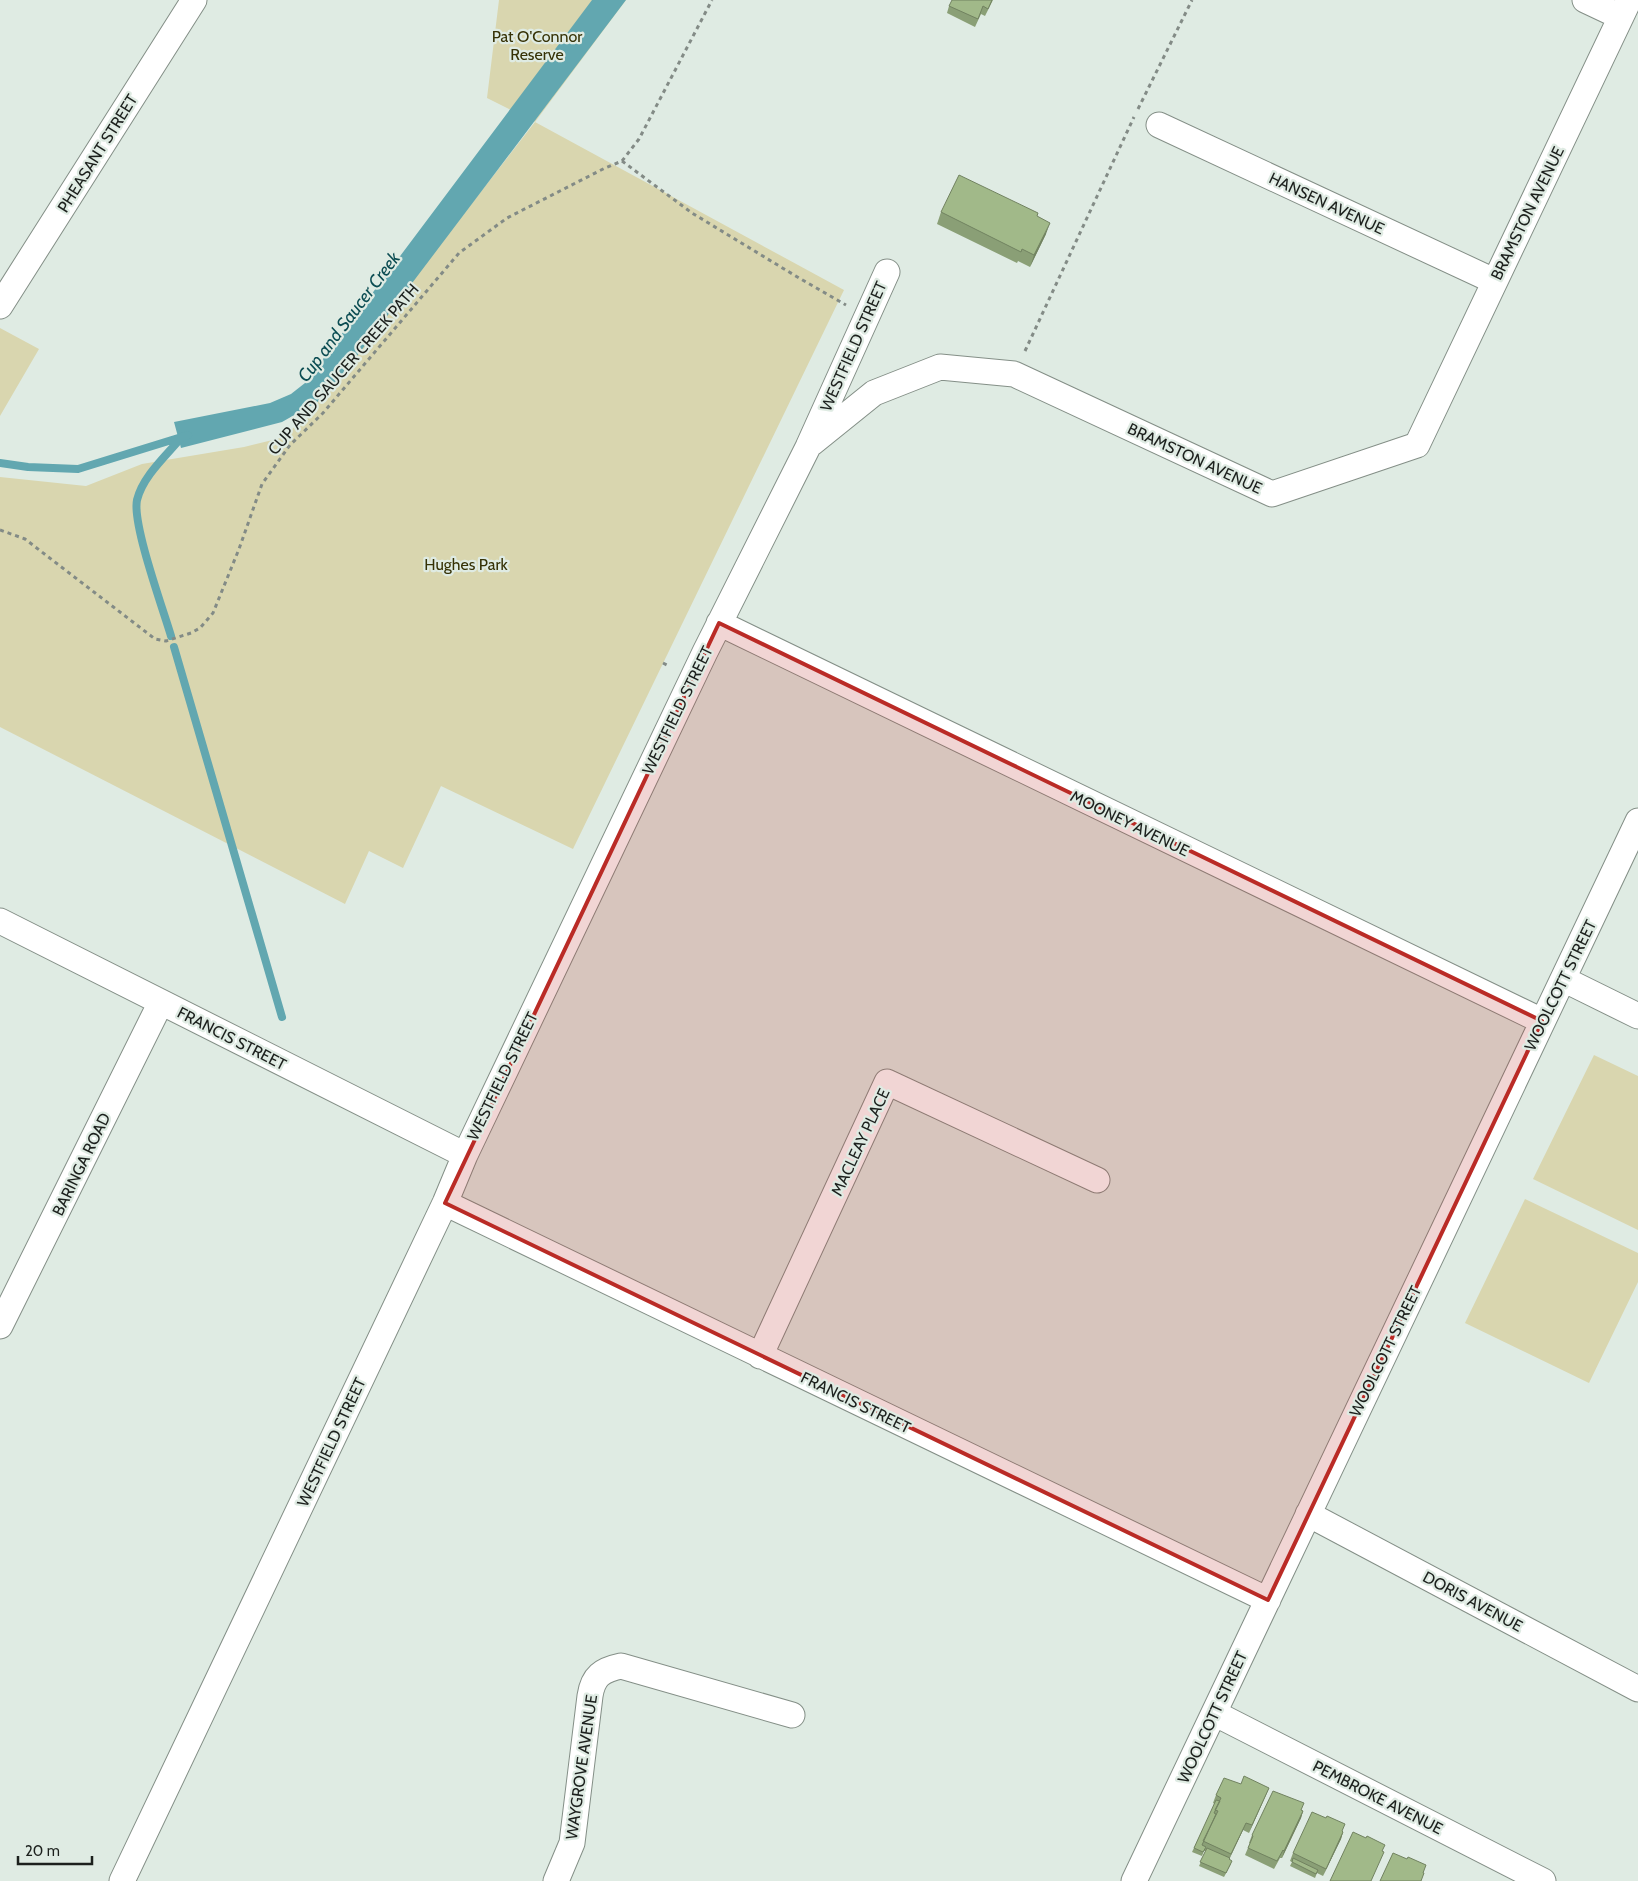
<svg xmlns="http://www.w3.org/2000/svg" width="1638" height="1881" font-family="Cabin,sans-serif">
	<rect width="100%" height="100%" fill="#dfebe3"/>
	<!-- green -->
	<path fill="#d9d6af" d="M499,0H626L535,122L844,290L573,849L441,786L403,868L369,851L345,904L0,727V477L86,486L142,464L244,447L285,437L318,401L535,122L487,98Z
		M0,328L39,349L0,416Z
		M1594,1055L1638,1076V1230L1533,1179Z
		M1525,1199L1638,1253V1282L1589,1383L1465,1323Z"/>
	<!-- water -->
	<path fill="#62a7b0" d="M592,0H626L326,397L282,422L181,448L174,422L270,403L291,394L305,383Z"/>
	<g fill="none" stroke-linecap="round" stroke-linejoin="round">
		<!-- stream -->
		<path stroke="#62a7b0" stroke-width="8" d="M0,463L28,467L78,469L188,435
			M171,636C163,609 132,524 137,500C143,476 166,456 181,438
			M174,647L282,1017"/>
		<defs>
			<path id="minor" d="M1585,0L1621,17
				M1159,125L1494,281
				M0,306L194,0
				M812,443L874,393L940,367L1014,374L1272,494L1417,445L1629,0
				M719,623L1542,1021
				M0,921L465,1155
				M1563,979L1638,1016
				M445,1203L1268,1600
				M0,1326L161,1002
				M760,1356L887,1082L1097,1180
				M1308,1514L1638,1689
				M1214,1713L1543,1881
				M122,1881L445,1203L465,1155L705,652L808,447L887,272
				M556,1881L572,1843L590,1696C593,1676 602,1670 621,1666L792,1715
				M1134,1881L1638,821"/>
		</defs>
		<!-- minor casing -->
		<use href="#minor" stroke="#848f87" stroke-width="27"/>
		<!-- path -->
		<path stroke="#838b86" stroke-width="3" stroke-dasharray="4 4" stroke-linecap="butt" d="M1138,109L1192,0
			M622,161L692,213L799,278L846,305
			M1025,351L1134,117
			M0,530L25,539L155,639L166,641L191,633L200,628L213,613L239,549L262,484L290,445L323,413L459,253L507,218L605,168L622,161L639,139L712,0
			M663,663L667,665"/>
		<!-- minor -->
		<use href="#minor" stroke="#fff" stroke-width="25"/>
	</g>
	<!-- wall -->
	<path fill="#8a9f76" d="M993,0L985,16L981,14L975,27L947,13L949,6Z
		M941,212L1046,234L1030,267L1018,261L1017,263L937,224Z
		M1241,1784L1269,1788L1249,1833L1243,1830L1229,1859L1231,1864L1224,1877L1199,1866L1206,1851H1204L1202,1856L1192,1852L1215,1804L1213,1803L1216,1795Z
		M1301,1810L1303,1811L1301,1818L1282,1858H1280L1274,1869L1245,1855L1250,1843H1249L1252,1835Z
		M1342,1831L1343,1832L1341,1839L1323,1876L1317,1873L1315,1878L1290,1866L1292,1862L1290,1861L1293,1853Z"/>
	<!-- shaded-wall -->
	<path fill="#718260" d="M1050,223L1046,234L1030,267L1034,255Z
		M1269,1788L1266,1795L1249,1833L1252,1825Z
		M1303,1811L1301,1818L1282,1858L1284,1851Z
		M1246,1823L1243,1830L1228,1862L1231,1854Z
		M1343,1832L1341,1839L1323,1876L1326,1869Z"/>
	<!-- building -->
	<path fill="#a1b989" stroke="#718260" d="M952,0H992L988,9L983,6L978,19L949,6Z
		M959,175L1038,213L1037,216L1050,223L1034,255L1022,249L1021,252L941,212Z
		M1244,1776L1269,1788L1252,1825L1246,1823L1231,1854L1203,1841L1218,1811L1215,1810L1221,1798L1216,1795L1224,1778L1241,1784Z
		M1273,1791L1304,1803L1301,1810L1303,1811L1284,1851L1283,1850L1277,1861L1248,1848L1253,1836L1252,1835Z
		M1216,1800L1220,1801L1214,1813L1216,1814L1202,1845L1206,1847L1203,1852L1194,1848Z
		M1312,1812L1326,1818L1327,1816L1345,1824L1342,1831L1343,1832L1326,1869L1293,1853Z
		M1353,1832L1366,1838L1367,1836L1385,1845L1382,1851L1384,1852L1371,1881H1330Z
		M1207,1848L1230,1858L1229,1859L1232,1861L1226,1873L1200,1862Z
		M1393,1853L1407,1859L1408,1857L1426,1865L1423,1873H1424L1421,1881H1380Z
		M1293,1858L1318,1870L1316,1874L1292,1862Z"/>
	<!-- marked area -->
	<path fill="#ba2b26" fill-opacity="0.2" stroke="#ba2b26" stroke-width="4" stroke-linejoin="round" d="M719,623L1542,1021L1268,1600L445,1203Z"/>
	<g text-anchor="middle" stroke-width="4.5" stroke-linejoin="round" paint-order="stroke">
		<!-- park labels -->
		<g font-size="16" fill="#363206" stroke="#dfebe3">
			<text x="537" y="42">Pat O'Connor<tspan x="537" dy="18">Reserve</tspan></text>
			<text x="466" y="570">Hughes Park</text>
		</g>
		<!-- street labels -->
		<g font-size="16" fill="#1c201d" stroke="#dfebe3">
			<text transform="translate(97 153) rotate(-58)" y="6">PHEASANT STREET</text>
			<text transform="translate(1327 203) rotate(25)" y="6">HANSEN AVENUE</text>
			<text transform="translate(1527 213) rotate(-64)" y="6">BRAMSTON AVENUE</text>
			<text transform="translate(853 346) rotate(-66)" y="6">WESTFIELD STREET</text>
			<text transform="translate(343 369) rotate(-49)" y="6">CUP AND SAUCER CREEK PATH</text>
			<text transform="translate(1195 458) rotate(25)" y="6">BRAMSTON AVENUE</text>
			<text transform="translate(677 710) rotate(-64)" y="6">WESTFIELD STREET</text>
			<text transform="translate(1130 823) rotate(26)" y="6">MOONEY AVENUE</text>
			<text transform="translate(1560 985) rotate(-64)" y="6">WOOLCOTT STREET</text>
			<text transform="translate(232 1038) rotate(27)" y="6">FRANCIS STREET</text>
			<text transform="translate(502 1076) rotate(-64)" y="6">WESTFIELD STREET</text>
			<text transform="translate(860 1142) rotate(-65)" y="6">MACLEAY PLACE</text>
			<text transform="translate(81 1164) rotate(-64)" y="6">BARINGA ROAD</text>
			<text transform="translate(1385 1351) rotate(-64)" y="6">WOOLCOTT STREET</text>
			<text transform="translate(856 1402) rotate(26)" y="6">FRANCIS STREET</text>
			<text transform="translate(331 1442) rotate(-65)" y="6">WESTFIELD STREET</text>
			<text transform="translate(1473 1601) rotate(28)" y="6">DORIS AVENUE</text>
			<text transform="translate(1212 1717) rotate(-65)" y="6">WOOLCOTT STREET</text>
			<text transform="translate(581 1767) rotate(-82)" y="6">WAYGROVE AVENUE</text>
			<text transform="translate(1378 1797) rotate(27)" y="6">PEMBROKE AVENUE</text>
		</g>
		<!-- water labels -->
		<g font-size="18" font-style="italic" fill="#0b4c52" stroke="#dfebe3">
			<text transform="translate(349 317) rotate(-53)" y="6">Cup and Saucer Creek</text>
		</g>
	</g>
	<!-- scale -->
	<path d="M18 1856v8h74v-8" fill="none" stroke="#1c201d" stroke-width="2.5"/>
	<text x="25" y="1856" font-size="15" fill="#1c201d" stroke="#dfebe3" stroke-width="4" paint-order="stroke">20 m</text>
</svg>
